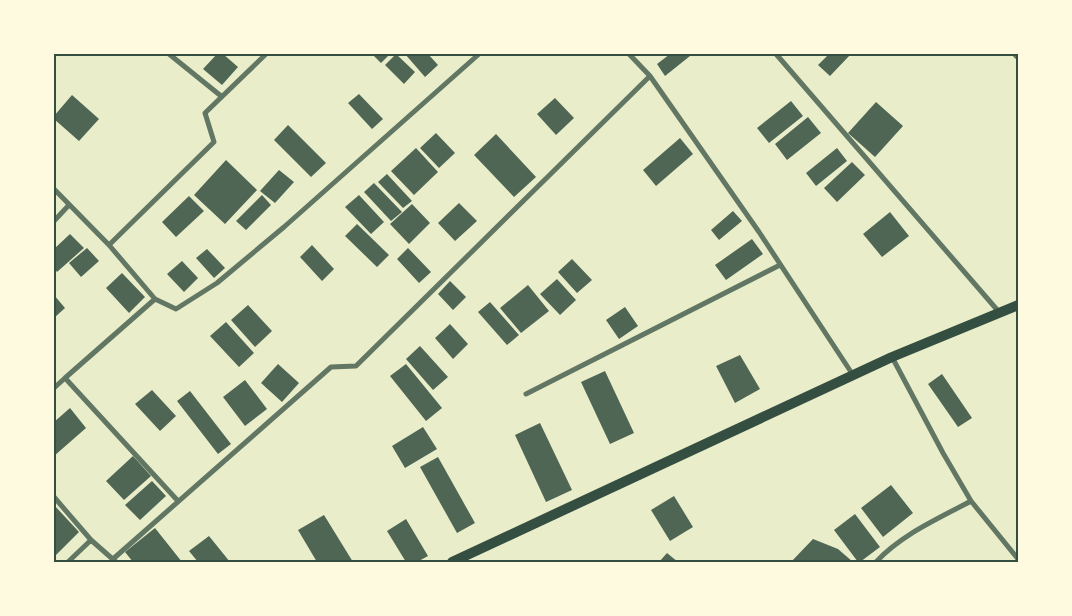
<svg xmlns="http://www.w3.org/2000/svg" width="1072" height="616" font-family="'Titillium Web',sans-serif">
	<rect width="100%" height="100%" fill="#e9edc9"/>
	<!-- building -->
	<path fill="#4f6655" d="M217,54H223L238,67L222,85L203,69Z
		M372,54H390L381,63Z
		M396,54L415,72L404,84L385,65Z
		M405,54H428L438,65L425,77Z
		M670,54H688L690,56L665,76L657,64Z
		M829,54H851L830,76L818,65Z
		M359,94L383,119L372,129L348,103Z
		M72,95L99,119L79,141L54,119V116Z
		M555,98L574,118L556,135L537,114Z
		M791,101L803,116L769,143L757,128Z
		M876,102L903,126L875,157L848,133Z
		M808,117L821,133L787,160L775,144Z
		M288,125L326,163L311,177L274,140Z
		M436,133L455,153L439,168L420,148Z
		M496,134L536,177L514,197L474,155Z
		M680,138L693,154L656,186L643,170Z
		M416,148L438,172L414,195L391,171Z
		M837,148L847,161L816,186L806,173Z
		M226,160L257,190L225,224L194,195Z
		M852,162L865,175L837,202L824,188Z
		M279,170L294,182L275,203L260,191Z
		M387,174L412,201L403,208L378,182Z
		M374,183L402,212L391,221L364,192Z
		M262,195L271,205L246,230L236,221Z
		M359,195L384,222L371,234L345,207Z
		M189,196L204,211L176,237L162,222Z
		M459,203L477,221L455,241L438,223Z
		M412,204L430,223L409,244L390,224Z
		M733,211L742,221L719,240L711,230Z
		M890,212L909,236L882,257L863,234Z
		M357,224L389,255L377,267L345,236Z
		M70,234L84,248L57,272L54,268V249Z
		M752,239L763,254L726,280L715,265Z
		M312,245L334,269L322,281L300,257Z
		M87,248L99,261L81,277L69,263Z
		M408,248L431,272L419,283L397,259Z
		M207,249L225,268L214,278L196,258Z
		M572,259L592,280L577,293L558,272Z
		M182,261L198,278L184,292L167,274Z
		M122,273L145,297L129,313L106,288Z
		M557,279L576,300L560,315L540,294Z
		M450,281L466,297L453,310L438,294Z
		M528,285L549,311L521,333L500,308Z
		M54,295L65,308L54,318Z
		M490,302L519,335L507,345L478,312Z
		M248,305L272,331L255,347L231,320Z
		M625,307L638,326L619,339L606,320Z
		M226,322L254,353L239,367L210,336Z
		M450,324L468,344L453,359L435,338Z
		M420,346L448,377L433,390L406,359Z
		M740,355L760,389L735,403L716,366Z
		M278,364L299,383L282,402L261,383Z
		M406,364L442,408L426,421L390,376Z
		M605,371L634,433L610,444L581,382Z
		M942,374L972,418L958,427L928,384Z
		M245,380L267,409L245,426L223,397Z
		M152,390L176,416L160,431L135,404Z
		M190,391L231,444L218,454L177,401Z
		M70,408L86,428L54,456V422Z
		M540,423L572,490L546,502L515,435Z
		M423,427L437,449L405,468L392,446Z
		M133,456L151,476L124,500L106,481Z
		M438,457L475,523L457,533L420,467Z
		M152,481L166,496L140,520L125,505Z
		M891,485L913,513L883,537L861,508Z
		M674,496L693,527L670,541L651,510Z
		M54,505L79,532L54,557Z
		M855,514L880,547L860,562H858L834,530Z
		M324,515L353,562H317L298,530Z
		M406,519L428,556L417,562H406L387,531Z
		M155,528L182,562H133L125,552Z
		M209,536L230,562H198L189,551Z
		M813,539L838,549L853,562H791Z
		M667,553L678,562H659Z"/>
	<g fill="none" stroke-linecap="round" stroke-linejoin="round">
		<!-- minor -->
		<path stroke="#617663" stroke-width="5" d="M169,54L221,96
			M629,54L650,76L759,232L853,375
			M776,54L999,312
			M54,189L109,245L155,299L176,309L217,283L284,227L479,54
			M54,221L69,205
			M109,245L214,142L205,113L266,54
			M155,299L65,378L178,501
			M892,357L943,453L971,501L1018,559
			M54,388L65,378
			M526,394L780,265
			M54,497L91,540L116,562
			M113,559L331,367L356,366L650,76
			M68,562L91,540
			M876,562C902,534 938,519 971,501"/>
		<!-- tertiary -->
		<path stroke="#617663" stroke-width="9" d="M1017,54L1018,55"/>
		<!-- secondary -->
		<path stroke="#344e41" stroke-width="10" d="M452,562L892,357L1018,305"/>
	</g>
	<!-- border -->
	<rect width="1072" height="616" fill="none" stroke="#fefae0" stroke-width="110"/>
	<rect x="55" y="55" width="962" height="506" fill="none" stroke="#344e41" stroke-width="2"/>
</svg>
